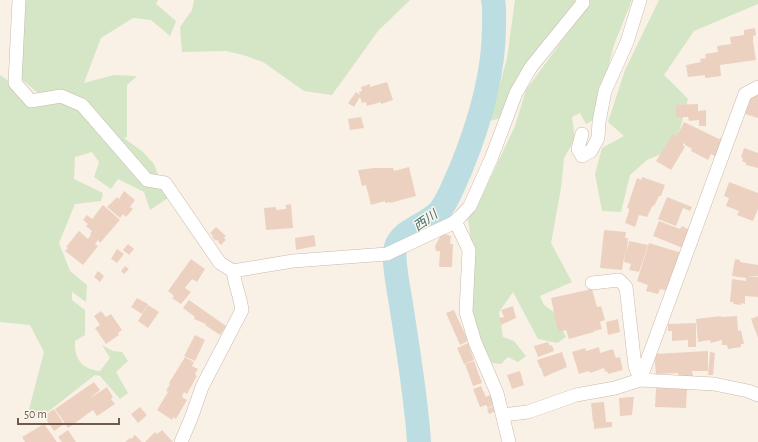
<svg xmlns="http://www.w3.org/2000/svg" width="758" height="442" font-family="'Alegreya Sans','Noto Sans JP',sans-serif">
	<rect width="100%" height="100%" fill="#faf1e6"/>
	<!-- green -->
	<path fill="#d4e6c6" d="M20,0H158L156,4L176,21L170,36L151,20L133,18L101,38L84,83L114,75L137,76L127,85V137L124,138L143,152L154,164L162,186L171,196L150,210L144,192L118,179L111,189L94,177L99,162L92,152L75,157L74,179L103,193L101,201L75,204L59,243L70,271L87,285L86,302L72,292V300L85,310V335L75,341C74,359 82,369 100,371L110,358L102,345L113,351L122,352L128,361L116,372L128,393L120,399L100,376L95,375L40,418L28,413L44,352L30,325L0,322V75L10,82L35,106L39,94L20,78Z
		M194,0H410L378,31L332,95L304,91L263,62L243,55L226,51L182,52L180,27L192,10Z
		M515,0H577V3L543,41L519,78L504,117L490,121L507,58Z
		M585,0H632L614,45L595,119L586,124L580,113L572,117L575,139L564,158L561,188L551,243L572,282L540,296L544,305L554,312L566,337L557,343L538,339L513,292L499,312L503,337L514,341L526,356L518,362L508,357L501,364L492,363L474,325L469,303L472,248L468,219L481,198L515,126L526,90L585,9Z
		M659,0H758V4L694,31L664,75L688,99L675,148L647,160L630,175L621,212L602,211L595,174L602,148L624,136L608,122L625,70Z"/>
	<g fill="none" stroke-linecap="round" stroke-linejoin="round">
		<!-- river -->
		<path stroke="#bcdde1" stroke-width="24" d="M419,442C416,396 408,350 401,304C399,292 392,256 396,247C401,229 430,224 441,209C450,197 454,183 460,171C479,125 494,76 494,27C494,18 495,9 493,0"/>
	</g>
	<!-- building -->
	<path fill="#ecd1c0" d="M755,28L756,35L753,36V41L756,60L720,65L721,76L705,78V75L688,77L686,65L701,62L700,59L706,58L705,54L718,52L717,46L731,44L730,37L744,35V30Z
		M387,82L393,100L381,104V102L367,106L366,102L362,103L360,97L354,107L348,103L356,92L360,95L359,92L362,91L361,87L370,84V87Z
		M753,92L758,94V118L745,114Z
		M698,104V111L706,110V126H699V120L689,121L688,117H676V105Z
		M361,117L364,128L350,130L348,119Z
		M684,122L719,139L720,138L725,140L716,157L711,154L708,160L691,151L692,149L685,145V144L684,143L683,145L685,147L671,170L656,161L673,134L677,136Z
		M744,148L758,153V168L746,165V163L742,161L743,158L741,157Z
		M409,167L416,196L390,203V202L385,203V201L371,205L366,185L362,186L358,170L374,168H393L394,171Z
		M642,177L665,185L661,196H659L654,206L653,205L647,217L639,215L635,227L625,223L629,211V209L627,208L637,178L641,180Z
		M729,182L758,193V209L753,221L737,215L739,211L726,206L729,198L724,196Z
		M124,191L135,200L130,207L133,209L126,217L123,214L120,218L107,207L117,197L119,199Z
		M667,197L692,207L690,211L683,208L676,226L658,219Z
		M291,204L293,228L266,230L264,208L276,207V210L286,209V205Z
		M103,205L120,220L100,243L98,240L95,244L98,246L83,265L65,251L68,248L66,247L79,231L88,239L91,235L90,234L92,231L86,226L88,224L83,220L87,215L92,219Z
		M659,221L680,229L682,226L690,230L683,248L653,236Z
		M216,227L226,236L224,238L226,240L221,245L218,242L219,241L217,240L216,241L212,237L213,236L210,233Z
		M604,230L626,232L625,238H628L627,252H625L622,270L600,268Z
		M442,233L451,236L450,244H453L452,267H439L440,251H436L435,246Z
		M314,235L316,246L296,250L295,238Z
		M629,241L648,245L639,272L629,270L631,264L624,262L625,252H627Z
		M649,243L682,253L668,291L660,289L658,294L646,291L648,285L637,281Z
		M128,244L134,249L129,255L123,250Z
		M117,249L124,254L117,263L111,259Z
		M191,259L205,269L197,282L192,279L185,288L191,292L181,304L172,298L174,296L168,291Z
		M735,259L740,260V262L758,265V276H746L758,277V297L745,296V304L741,303V305L733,304L734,302H730L732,279L746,281V278L732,276Z
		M125,266L129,269L124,274L121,271Z
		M98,271L104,276L100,282L94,277Z
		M592,289L597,307L601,306L605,320L600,322L602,329L594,331V332L569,339L566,330L558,332L551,298Z
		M137,298L148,304L142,314L131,307Z
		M189,300L226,326L220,335L205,325L206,324L194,319L195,317L183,308Z
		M148,305L159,312L148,328L138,321Z
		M513,306L516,318L501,325L499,318L504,317L501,310Z
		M454,310L468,341L460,345L446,313Z
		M101,311L106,317L111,314L122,330L118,333L119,335L106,344L95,328L100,325L94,316Z
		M721,316V317L737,316L738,331L741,330L744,344H741V347L728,349L727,345H722V340L711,343L710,340L698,342L696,319Z
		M758,316V338L751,319Z
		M618,319L620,332L608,335L606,322Z
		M696,323V347H688V340L672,341V331H668V324Z
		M195,335L205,340L195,361L184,356Z
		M548,342L550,346L552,345L554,351L538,357L534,346Z
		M468,343L474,360L464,364L457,348Z
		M599,347L600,353L613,349L616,358L620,357L623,370L608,374L607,371L605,372L604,368L590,373L589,371L579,374L572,352L585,348L586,351Z
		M708,351V371H692L693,376H678V373L656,374L654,354Z
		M562,352L567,367L544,377L541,368H540L537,360Z
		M710,352L715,353L713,375H708Z
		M185,357L194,362L192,366L198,369L195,374L197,376L187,394L184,392L182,397L187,400L176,419L173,417L172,420L157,410L168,392L166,391L170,384L169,383Z
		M474,361L482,383L473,386L465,364Z
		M520,371L524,385L512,389L507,375Z
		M94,382L100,390L89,399L107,387L113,397L111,399L115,404L97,416L93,410L68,428L55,409Z
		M481,386L486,397L490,395L494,405L488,408L486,405L480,407L473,389Z
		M656,388L687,389L686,408L655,407Z
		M631,397H634L632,415L620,416L619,398Z
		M604,402L606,422H612V427L594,429V422H593L591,403Z
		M494,406L496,411L489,414L487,409Z
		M140,407L147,415L138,423L131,414Z
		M54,409L64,424L54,431L44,416Z
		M44,424L57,442H25L22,437Z
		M68,430L76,442H62L58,437Z
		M162,430L173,442H145L155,432L157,434Z
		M135,435L142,442H125L130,438L131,439Z"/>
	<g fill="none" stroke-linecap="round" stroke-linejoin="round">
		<defs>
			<path id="street" d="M19,0L15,83L31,101L61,96L82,105L147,180L165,183L220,263L233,271L293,261L387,254L453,223L460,217L470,206L491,159L516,93L531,67L583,3L582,0
				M582,134L578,149L582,156L591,151L598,138L599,122L605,91L627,42L640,0
				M453,223L458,227L469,250L466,312L475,342L497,393L509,442
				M592,283L619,280L626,287L635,366L640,380
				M640,380L745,94L758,87
				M503,415L528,412L576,395L615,388L640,380L714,384L748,391L758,395
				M181,442L192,416L202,387L242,310C240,296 235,285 233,271"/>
		</defs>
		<!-- street casing -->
		<use href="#street" stroke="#cab9ad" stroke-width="14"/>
		<!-- street -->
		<use href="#street" stroke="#fff" stroke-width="13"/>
	</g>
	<g text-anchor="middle" stroke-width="3" stroke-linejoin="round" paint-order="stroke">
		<!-- water labels -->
		<g font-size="13" font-style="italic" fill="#47737b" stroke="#fdf6eb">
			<text transform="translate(425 220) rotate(-35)" y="5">西川</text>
		</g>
	</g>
	<!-- scale -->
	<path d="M18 418v6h101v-6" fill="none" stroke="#70594d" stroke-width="2"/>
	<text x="24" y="418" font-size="12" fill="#70594d" stroke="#fdf6eb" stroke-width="3" paint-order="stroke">50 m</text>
</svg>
